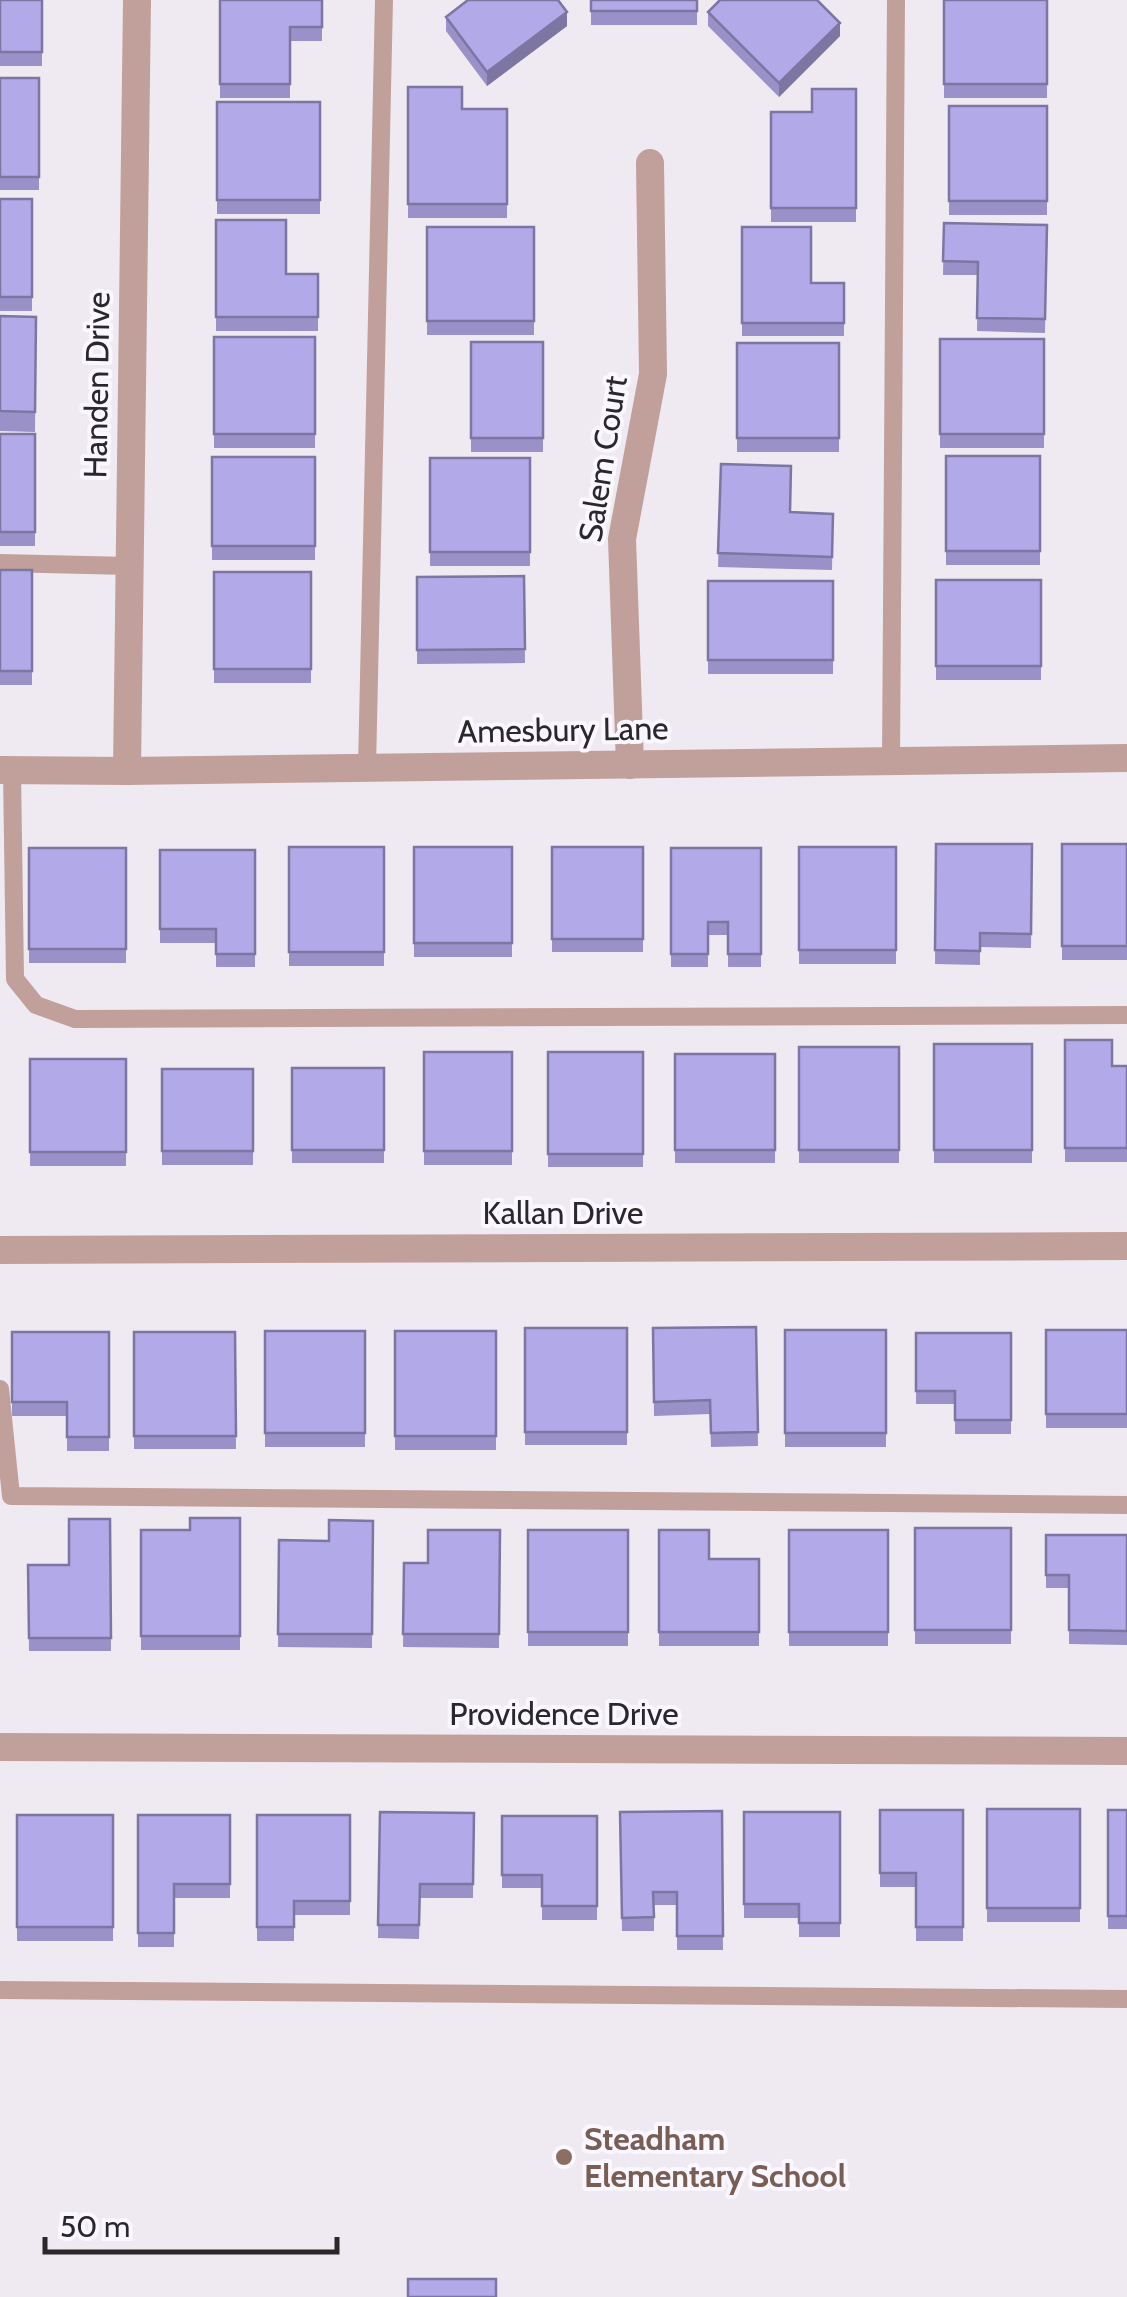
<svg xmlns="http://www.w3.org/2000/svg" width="1127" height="2297" font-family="Cabin,sans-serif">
	<rect width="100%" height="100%" fill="#efe9f2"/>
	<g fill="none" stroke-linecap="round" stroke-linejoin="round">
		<!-- service -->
		<path stroke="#c19f9b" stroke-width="18" d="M0,563L130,566
			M891,761L896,0
			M367,768L384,0
			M12,770L15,979L36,1005L75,1019L1127,1015
			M0,1389L11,1496L1127,1505
			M0,1990L1127,1999"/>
		<!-- minor -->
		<path stroke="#c19f9b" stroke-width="28" d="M630,765L622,539L653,374L650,163
			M127,771L137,0
			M0,1250L1127,1246
			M0,1747L1127,1751"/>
		<!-- tertiary -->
		<path stroke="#c19f9b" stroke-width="28" d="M0,770L127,771L1127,758"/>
	</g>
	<!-- wall -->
	<path fill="#9991c8" d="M0,0H42V66H0Z
		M220,0H322V41H290V98H220Z
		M591,0H697V25H591Z
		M944,0H1047V98H944Z
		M708,12L840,36L779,97L708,26Z
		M446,17L567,26L487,86L446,31Z
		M0,78H39V190H0Z
		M408,87L462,109H507V218H408Z
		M856,89V222H771V112H812Z
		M217,102H320V214H217Z
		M949,106H1047V215H949Z
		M0,199H32V311H0Z
		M216,220L286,274H318V331H216Z
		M944,223L1047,225L1045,333L977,331L978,275H943Z
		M427,227H534V335H427Z
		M742,227L811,283H844V336H742Z
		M0,316L36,317L35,432L0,431Z
		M214,337H315V448H214Z
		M940,339H1044V448H940Z
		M471,342H543V452H471Z
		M737,343H839V452H737Z
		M0,434H35V546H0Z
		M946,456H1040V565H946Z
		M212,457H315V560H212Z
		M430,458H530V566H430Z
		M721,464L790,512L833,514L832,570L718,567Z
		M0,570H32V685H0Z
		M214,572H311V683H214Z
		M524,576L525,663L417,664V577Z
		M936,580H1041V680H936Z
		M708,581H833V674H708Z
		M936,844H1032L1031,948L980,947V965L935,964Z
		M1062,844H1127V960H1062Z
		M289,847H384V966H289Z
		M414,847H512V957H414Z
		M552,847H643V952H552Z
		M799,847H896V964H799Z
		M29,848H126V963H29Z
		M671,848H761V967H728V935H708V967H671Z
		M160,850H255V967H216V943H160Z
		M1065,1040L1112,1066H1127V1162H1065Z
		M934,1044H1032V1163H934Z
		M799,1047H899V1163H799Z
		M424,1052H512V1165H424Z
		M548,1052H643V1167H548Z
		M675,1054H775V1163H675Z
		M30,1059H126V1166H30Z
		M292,1068H384V1163H292Z
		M162,1069H253V1165H162Z
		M756,1327L758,1446L711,1447L710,1414L654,1416L653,1328Z
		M525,1328H627V1445H525Z
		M785,1330H886V1447H785Z
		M1046,1330H1127V1428H1046Z
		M265,1331H365V1447H265Z
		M395,1331H496V1450H395Z
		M12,1332H109V1451H67V1416H12Z
		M134,1332H235L236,1449H134Z
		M916,1333H1011V1434H955V1404H916Z
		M240,1518V1650H141V1530H190Z
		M110,1519L111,1651H29L28,1565H69Z
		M373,1521L372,1648L278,1647L279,1540L329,1541Z
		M915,1528H1011V1644H915Z
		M500,1530L499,1648L403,1647L404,1563H428Z
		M528,1530H628V1646H528Z
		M659,1530L709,1559H759V1646H659Z
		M789,1530H888V1646H789Z
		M1046,1535H1127V1645L1069,1644V1588H1046Z
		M987,1809H1080V1922H987Z
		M880,1810H963V1941H916V1887H880Z
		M1108,1810H1127V1929H1108Z
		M722,1811L723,1950H677V1905H654V1931H622L620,1812Z
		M380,1812L474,1813L473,1898H420L419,1939L378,1938Z
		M744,1812H840V1937H799V1918H744Z
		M17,1815H113V1941H17Z
		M138,1815H230V1898H174V1947H138Z
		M257,1815H350V1915H294V1941H257Z
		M502,1816H597V1920H542V1888H502Z"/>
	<!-- shaded-wall -->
	<path fill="#7d76a2" d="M567,12V26L487,86V72Z
		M840,23V36L779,97V83Z"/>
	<!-- building -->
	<path fill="#b2a9e8" stroke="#7d76a2" stroke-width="2.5" d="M0,0H42V52H0Z
		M220,0H322V27H290V84H220Z
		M468,0H558L567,12L487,72L446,17Z
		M591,0H697V11H591Z
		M720,0H817L840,23L779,83L708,12Z
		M944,0H1047V84H944Z
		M0,78H39V177H0Z
		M408,87H462V109H507V204H408Z
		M812,89H856V208H771V112H812Z
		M217,102H320V200H217Z
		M949,106H1047V201H949Z
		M0,199H32V297H0Z
		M216,220H286V274H318V317H216Z
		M944,223L1047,225L1045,319L977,318L978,262L943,261Z
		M427,227H534V321H427Z
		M742,227H811V283H844V323H742Z
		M0,316L36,317L35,412L0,411Z
		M214,337H315V434H214Z
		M940,339H1044V434H940Z
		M471,342H543V438H471Z
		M737,343H839V438H737Z
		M0,434H35V532H0Z
		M946,456H1040V551H946Z
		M212,457H315V546H212Z
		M430,458H530V552H430Z
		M721,464L791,466L790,512L833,514L832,557L718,553Z
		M0,570H32V671H0Z
		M214,572H311V669H214Z
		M524,576L525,649L417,650V577Z
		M936,580H1041V666H936Z
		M708,581H833V660H708Z
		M936,844H1032L1031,934L980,933V951L935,950Z
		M1062,844H1127V946H1062Z
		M289,847H384V952H289Z
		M414,847H512V943H414Z
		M552,847H643V939H552Z
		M799,847H896V950H799Z
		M29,848H126V949H29Z
		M671,848H761V954H728V922H708V954H671Z
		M160,850H255V954H216V929H160Z
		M1065,1040H1112V1066H1127V1148H1065Z
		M934,1044H1032V1150H934Z
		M799,1047H899V1150H799Z
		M424,1052H512V1151H424Z
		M548,1052H643V1154H548Z
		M675,1054H775V1150H675Z
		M30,1059H126V1152H30Z
		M292,1068H384V1150H292Z
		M162,1069H253V1151H162Z
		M756,1327L758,1432L711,1433L710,1400L654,1402L653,1328Z
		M525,1328H627V1432H525Z
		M785,1330H886V1433H785Z
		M1046,1330H1127V1414H1046Z
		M265,1331H365V1433H265Z
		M395,1331H496V1436H395Z
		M12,1332H109V1437H67V1402H12Z
		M134,1332H235L236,1436H134Z
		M916,1333H1011V1420H955V1391H916Z
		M190,1518H240V1636H141V1530H190Z
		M69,1519H110L111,1638H29L28,1565H69Z
		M329,1520L373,1521L372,1634H278L279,1540L329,1541Z
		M915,1528H1011V1630H915Z
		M428,1530H500L499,1634H403L404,1563H428Z
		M528,1530H628V1632H528Z
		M659,1530H709V1559H759V1632H659Z
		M789,1530H888V1632H789Z
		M1046,1535H1127V1631L1069,1630V1575H1046Z
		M987,1809H1080V1908H987Z
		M880,1810H963V1927H916V1873H880Z
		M1108,1810H1127V1916H1108Z
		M722,1811L723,1936H677V1892H653L654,1917L622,1918L620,1812Z
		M380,1812L474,1813L473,1884H420L419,1925H378Z
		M744,1812H840V1923H799V1904H744Z
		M17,1815H113V1927H17Z
		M138,1815H230V1884H174V1933H138Z
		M257,1815H350V1901H294V1927H257Z
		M502,1816H597V1906H542V1875H502Z
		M408,2279H496V2297H408Z"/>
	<!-- markers -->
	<circle fill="#8d6e63" stroke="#fbf7fe" stroke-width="4" cx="564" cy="2157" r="10"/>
	<g text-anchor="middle" stroke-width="8" stroke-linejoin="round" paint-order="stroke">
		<!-- street labels -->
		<g font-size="32" fill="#2a282b" stroke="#fbf7fe">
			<text transform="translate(97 385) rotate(-89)" y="11">Handen Drive</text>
			<text transform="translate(603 459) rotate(-81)" y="11">Salem Court</text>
			<text transform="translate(563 730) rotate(-1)" y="11">Amesbury Lane</text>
			<text x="563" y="1224">Kallan Drive</text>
			<text x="564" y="1725">Providence Drive</text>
		</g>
		<!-- education labels -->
		<g font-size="32" font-weight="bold" fill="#785e54" stroke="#fbf7fe" text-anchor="start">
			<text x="584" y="2150">Steadham<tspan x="584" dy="37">Elementary School</tspan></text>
		</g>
	</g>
	<!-- scale -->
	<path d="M45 2237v15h292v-15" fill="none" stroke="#2a282b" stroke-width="5"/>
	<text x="60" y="2237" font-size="30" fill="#2a282b" stroke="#fbf7fe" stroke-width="8" paint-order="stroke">50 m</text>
</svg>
